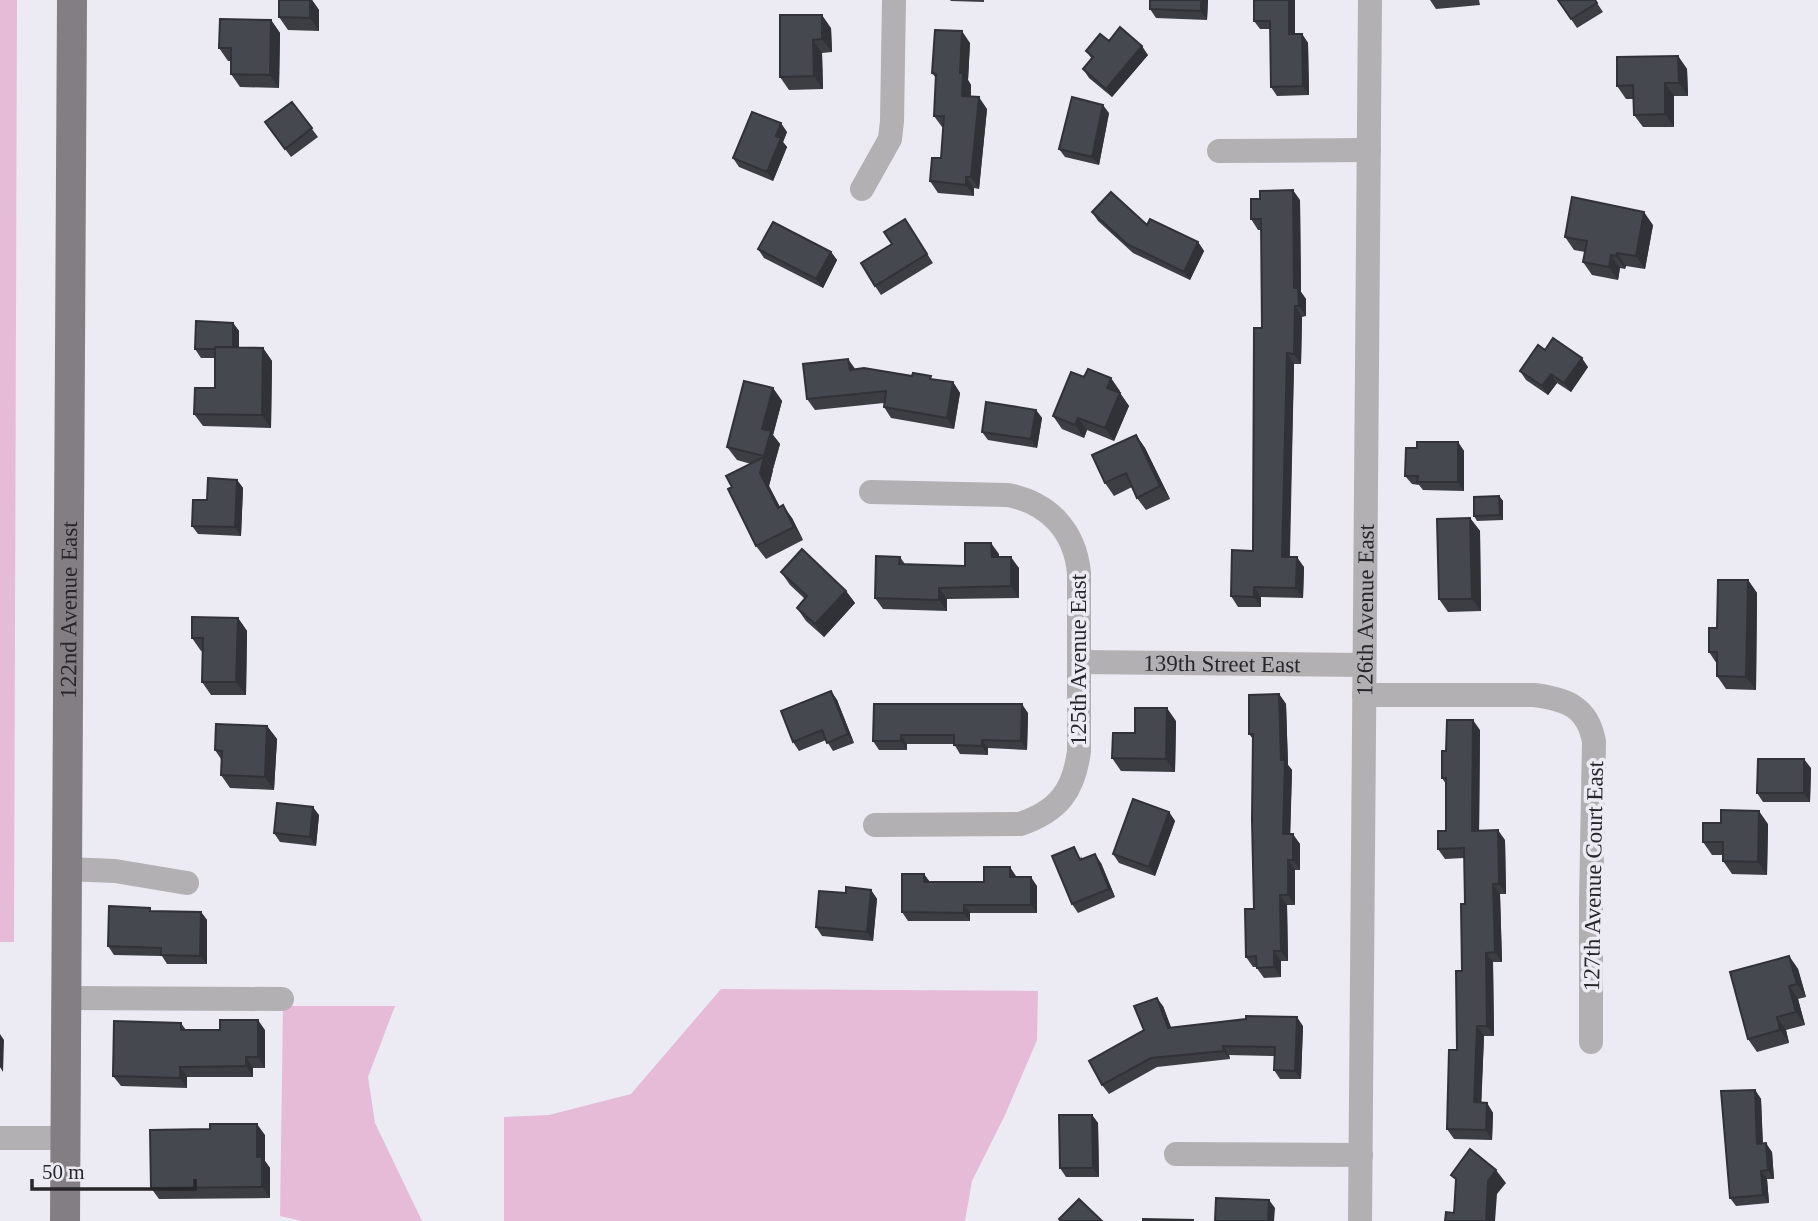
<svg xmlns="http://www.w3.org/2000/svg" width="1818" height="1221" font-family="Georgia,serif">
	<rect width="100%" height="100%" fill="#eceaf3"/>
	<!-- green -->
	<path fill="#e6bbd7" d="M0,0H17L14,942H0Z
		M721,989L1038,991L1037,1040L1005,1115L972,1181L965,1221H504V1117L549,1115L631,1094Z
		M283,1006H395L368,1077L375,1123L422,1221H302L280,1216Z"/>
	<g fill="none" stroke-linecap="round" stroke-linejoin="round">
		<!-- minor -->
		<g stroke="#b2b0b3" stroke-width="24">
			<path d="M1219,151L1369,150"/>
			<path d="M862,189L890,139L892,121L894,0"/>
			<path d="M871,492L1008,495C1049,503 1075,531 1079,573V751C1074,790 1059,811 1020,824L875,825"/>
			<path id="s1" d="M1080,662L1364,665"/>
			<path d="M1364,695H1534C1565,699 1588,706 1594,742L1591,902V1042"/>
			<path d="M67,869L115,871L187,883"/>
			<path d="M66,998L282,999"/>
			<path d="M0,1138H65"/>
			<path d="M1176,1154L1361,1155"/>
			<path id="s2" d="M1360,1221L1370,0"/>
		</g>
		<!-- major -->
		<path stroke="#837e84" stroke-width="30" id="s3" d="M65,1221L72,0"/>
	</g>
	<!-- wall -->
	<path fill="#3c3e44" d="M310,0H312L319,10V31L288,30L279,17Z
		M950,0H984V2L951,1Z
		M1208,0L1207,20L1156,18L1150,9Z
		M1254,0H1295V34H1302L1308,43L1309,95L1277,96L1271,87L1270,29H1260L1254,21Z
		M1430,0H1479L1480,5L1436,9Z
		M1558,0H1595L1603,12L1577,28Z
		M780,15L831,28L832,52L822,53L823,89L789,90L780,77Z
		M271,20L280,33L279,88L240,87L231,74V61H228L219,48Z
		M1109,41L1148,55L1112,97L1089,78L1083,69L1092,59L1086,51Z
		M970,43L968,80L971,85V97L987,109L979,189L974,188V196L938,193L930,181L941,158L943,127H942L934,116L936,78L932,73Z
		M1678,56L1687,69L1688,96H1674V127H1643L1634,115V99H1626L1617,86Z
		M292,102L318,137L291,157L265,122Z
		M1109,113L1099,165L1065,157L1059,149Z
		M787,132L783,142L787,147L773,181L739,167L733,158Z
		M1300,200L1301,292L1306,299V316L1302,317L1301,364H1294L1290,557L1304,567L1303,598L1261,597V607H1238L1231,596L1253,551L1262,328L1261,230H1258L1251,219Z
		M1092,212L1147,225L1198,242L1204,251L1190,280L1133,253L1098,221Z
		M905,219L933,263L881,295L875,286L892,244Z
		M1653,225L1645,269L1626,266L1625,269L1620,268L1618,280L1592,275L1583,262L1585,252L1574,250L1565,237Z
		M758,249L831,252L837,260L823,288L764,258Z
		M233,323L239,331V347L263,348L272,361L271,428L203,426L194,414L215,388V358H201L195,349Z
		M1545,350L1588,367L1571,392L1557,383L1548,395L1526,380L1520,371Z
		M855,369L953,382L960,393L954,429L891,418L884,407V403L815,410L807,399Z
		M773,388L782,401L773,435L780,444L773,469H772L773,470L769,486L780,507L792,518L803,540L766,559L756,546L732,487L751,464L737,460L727,447Z
		M1120,391V393L1129,406L1114,441L1087,430L1084,438L1062,429L1053,416Z
		M1036,410L1042,418L1037,448L988,440L982,432Z
		M1136,435L1145,448L1170,499L1146,510L1137,498L1132,487L1114,496L1105,483Z
		M1458,442L1464,451V491L1423,490L1419,485L1412,484L1405,476L1417,448Z
		M237,480L243,488L241,536L198,534L192,526L207,500Z
		M1499,496L1503,501V520L1477,521L1474,516Z
		M1470,518L1480,531L1481,611L1448,612L1439,599Z
		M999,554V557L1019,568V598L947,599V611L883,609L875,598L900,557L905,564L965,566Z
		M781,572L846,591L855,603L824,637L806,621L797,608L805,599L790,585Z
		M1748,580L1757,593L1756,690L1726,689L1717,676V664L1709,652L1717,628Z
		M238,618L247,631L246,695H211L202,682V651H201L192,638Z
		M831,691L837,700L854,743L833,751L826,740L799,751L793,742Z
		M1279,694L1286,704L1288,765L1292,770L1290,834L1300,844V870H1295V905H1287L1288,961H1281V977L1264,978L1256,967H1253L1246,957L1254,909L1253,739L1249,734Z
		M874,704L1028,713L1027,750L988,748V755L960,754L954,744H907V750H879L873,741Z
		M1176,721L1175,772L1121,771L1112,758L1135,733Z
		M267,726L277,739L274,790L230,788L221,775V759L215,750Z
		M1480,730L1479,831L1505,840L1506,894H1500L1502,962H1493L1494,1036H1484L1481,1103H1487L1493,1113L1492,1140L1454,1139L1447,1129L1457,1050L1462,971L1465,904L1464,858L1445,859L1438,849L1446,831V784L1442,778L1446,751Z
		M1811,768L1810,802H1763L1757,793Z
		M1169,812L1175,821L1155,876L1119,863L1113,854Z
		M319,815L316,846L280,842L274,833Z
		M1768,824L1767,875L1732,874L1723,861V855H1712L1703,842Z
		M1081,856L1082,859L1101,863L1115,897L1078,913L1072,904Z
		M924,874L930,882H984L1016,876V877L1037,886V913H970V921H908L902,912Z
		M871,890L877,899L873,941L822,936L816,927L846,893Z
		M153,911L201,912L207,920V964H167L162,956L114,955L108,946Z
		M1789,956L1798,969L1806,997L1798,999L1805,1025L1786,1030L1789,1043L1757,1052L1748,1039Z
		M1163,1006L1171,1027L1303,1026L1301,1079H1280L1274,1070V1056L1229,1055L1230,1059L1157,1067L1109,1094L1102,1085Z
		M181,1023L186,1030H265V1068H253V1077H187V1088L121,1086L113,1076Z
		M1755,1090L1761,1099L1763,1144L1772,1152L1774,1179H1767L1769,1203L1736,1206L1730,1198Z
		M1092,1115L1098,1123L1099,1177H1066L1060,1168Z
		M210,1129L265,1135V1161L270,1168V1198L159,1199L151,1188Z"/>
	<!-- shaded-wall -->
	<path fill="#313237" d="M310,0H312L319,10V31L310,18Z
		M1201,0H1208L1207,20L1201,11Z
		M1289,0H1295V43L1289,34Z
		M822,15L831,28L832,52L822,39Z
		M271,20L280,33L279,88L270,75Z
		M962,31L970,43L968,80L971,85L970,108L962,96L960,73Z
		M1302,34L1308,43L1309,95L1303,86Z
		M813,40L822,53L823,89L814,76Z
		M1142,46L1148,55L1112,97L1106,89Z
		M1678,56L1687,69L1688,96L1679,83Z
		M1665,83L1674,96V127L1665,114Z
		M979,97L987,109L979,189L971,177Z
		M1103,105L1109,113L1099,165L1092,157Z
		M781,123L787,132L783,142L787,147L773,181L767,172L776,136Z
		M966,177L974,188V196L966,185Z
		M1293,190L1300,200L1301,292L1306,299V316L1299,306L1294,288Z
		M1644,212L1653,225L1645,269L1636,256Z
		M1198,242L1204,251L1190,280L1184,272Z
		M831,252L837,260L823,288L816,279Z
		M1617,253L1626,266L1625,269L1616,256Z
		M1611,255L1620,268L1618,280L1609,267Z
		M1295,306L1302,317L1301,364L1294,354Z
		M233,323L239,331V359L232,350Z
		M263,348L272,361L271,428L262,415Z
		M1287,353L1294,364L1289,567L1282,557Z
		M1582,358L1588,367L1571,392L1564,383Z
		M848,359L856,370H850Z
		M1551,374L1557,383L1548,395L1542,386Z
		M1111,378L1120,391L1116,401L1107,388Z
		M953,382L960,393L954,429L947,418Z
		M773,388L782,401L773,435L780,444L773,469L764,456L762,429Z
		M1120,393L1129,406L1114,441L1105,428Z
		M1036,410L1042,418L1037,448L1031,439Z
		M1078,418L1087,430L1084,438L1075,425Z
		M1136,435L1145,448L1170,499L1160,486Z
		M1458,442L1464,451V491L1458,482Z
		M764,457L773,470L769,486L787,521L778,508L760,473Z
		M237,480L243,488L241,536L235,527Z
		M1499,496L1503,501V520L1500,515Z
		M783,505L792,518L803,540L794,527Z
		M1470,518L1480,531L1481,611L1472,599Z
		M991,543L999,554V569L992,557Z
		M1011,557L1019,568V598L1011,586Z
		M1297,557L1304,567L1303,598L1296,588Z
		M1748,580L1757,593L1756,690L1746,677Z
		M1254,587L1261,597V607L1254,597Z
		M939,588L947,599V611L939,600Z
		M846,591L855,603L824,637L815,624Z
		M238,618L247,631L246,695L236,682Z
		M831,691L837,700L854,743L848,734Z
		M1279,694L1286,704L1288,765L1292,770L1290,844L1283,834Z
		M1022,704L1028,713L1027,750L1021,741Z
		M1167,708L1176,721L1175,772L1166,759Z
		M1473,720L1480,730L1479,840L1472,831Z
		M267,726L277,739L274,790L265,777Z
		M901,735L907,744V750L901,741Z
		M982,740L988,748V755L982,746Z
		M1804,759L1811,768L1810,802L1804,793Z
		M313,807L319,815L316,846L310,837Z
		M1759,811L1768,824L1767,875L1758,862Z
		M1169,812L1175,821L1155,876L1149,867Z
		M1498,830L1505,840L1506,894L1499,884Z
		M1293,834L1300,844V870L1293,860Z
		M1095,854L1101,863L1115,897L1109,889Z
		M1288,860L1295,870V905L1288,895Z
		M1010,867L1016,876V886L1010,877Z
		M924,874L930,883L924,882Z
		M1031,877L1037,886V913L1031,905Z
		M1493,884L1500,894L1502,962L1495,952Z
		M871,890L877,899L873,941L867,932Z
		M1280,895L1287,905L1288,961L1281,951Z
		M964,905L970,913V921L964,913Z
		M201,912L207,920V964L200,956Z
		M1274,951L1281,961V977L1274,967Z
		M1486,953L1493,962L1494,1036L1487,1026Z
		M1789,956L1798,969L1806,997L1797,984Z
		M1789,986L1798,999L1805,1025L1796,1012Z
		M1157,998L1163,1006L1174,1036L1168,1028Z
		M1297,1017L1303,1026L1301,1079L1295,1071Z
		M1777,1017L1786,1030L1789,1043L1780,1030Z
		M258,1020L265,1030V1068L258,1057Z
		M1477,1026L1484,1036L1481,1112L1474,1102Z
		M0,1034L4,1040L3,1072L0,1067Z
		M1223,1046L1229,1055L1230,1059L1224,1051Z
		M246,1057L253,1068V1077L246,1066Z
		M180,1067L187,1077V1088L180,1078Z
		M1755,1090L1761,1099L1763,1153L1757,1144Z
		M1487,1103L1493,1113L1492,1140L1486,1130Z
		M1092,1115L1098,1123L1099,1177L1093,1168Z
		M257,1124L265,1135V1161L270,1168V1198L262,1187L257,1157Z
		M1766,1143L1772,1152L1774,1179L1768,1170Z
		M1496,1170L1506,1183L1497,1194L1495,1221H1486L1488,1181Z
		M1761,1171L1767,1179L1769,1203L1763,1195Z
		M1269,1200L1275,1208L1274,1221H1268Z"/>
	<!-- building -->
	<path fill="#46484f" stroke="#313237" stroke-width="2" d="M279,0H310V18L279,17Z
		M1150,0H1201V11L1150,9Z
		M1254,0H1289V34H1302L1303,86L1271,87L1270,21H1254Z
		M1558,0H1595L1597,3L1571,19Z
		M780,15H822V39L813,40L814,76L780,77Z
		M220,19L271,20L270,75L231,74V48H219Z
		M1120,27L1142,46L1106,89L1083,69L1093,57L1086,51L1100,34L1109,41Z
		M935,30L962,31L960,73H963L962,96L979,97L971,177H966V185L930,181L932,158H941L944,116H934L936,74L932,73Z
		M1678,56L1679,83H1665V114L1634,115L1633,85L1617,86V57Z
		M1072,97L1103,105L1092,157L1059,149Z
		M292,102L312,128L285,149L265,122Z
		M752,112L781,123L776,136L781,138L767,172L733,158Z
		M1293,190L1294,288H1298L1299,306H1295L1294,354L1287,353L1282,557H1297L1296,588L1254,587V597L1231,596L1232,550L1253,551L1254,328H1262L1261,219H1251V199H1260V191Z
		M1111,192L1147,225L1150,219L1198,242L1184,272L1127,244L1092,212Z
		M1572,197L1644,212L1636,256L1617,253L1616,256L1611,255L1609,267L1583,262L1587,241L1565,237Z
		M905,219L927,254L875,286L861,263L892,244L884,232Z
		M773,222L831,252L816,279L758,249Z
		M196,321L233,323V347H215V349H195Z
		M1553,338L1582,358L1564,383L1551,374L1542,386L1520,371L1538,345L1545,350Z
		M215,347L263,348L262,415L194,414L195,388H215Z
		M848,359L850,370L864,368L912,376L913,373L931,376L930,379L953,382L947,418L884,407L886,391L807,399L803,364Z
		M1088,369L1111,378L1107,388L1120,393L1105,428L1078,418L1075,425L1053,416L1071,372L1084,377Z
		M744,381L773,388L762,429L771,431L764,456L727,447Z
		M986,402L1036,410L1031,439L982,432Z
		M1136,435L1160,486L1137,498L1126,473L1105,483L1092,455Z
		M1417,442H1458V482H1417L1418,476H1405L1406,448H1417Z
		M764,457L760,473L778,508L783,505L794,527L756,546L728,489L732,487L726,476Z
		M208,478L237,480L235,527L192,526L193,500H207Z
		M1499,496L1500,515L1474,516V497Z
		M1470,518L1472,599H1439L1437,519Z
		M965,543H991L992,557H1011V586L939,588V600L875,598L876,556L900,557L899,564L965,566Z
		M802,549L846,591L815,624L797,608L807,596L781,572Z
		M1718,580H1748L1746,677L1717,676V652H1709V628H1717Z
		M192,617L238,618L236,682H202L203,638H192Z
		M831,691L848,734L827,743L822,730L793,742L781,711Z
		M1279,694L1281,760H1285L1283,834H1293V860H1288V895H1280L1281,951H1274V967L1257,968L1256,956L1246,957L1245,909H1254L1252,820L1253,734H1249V695Z
		M874,704H1022L1021,741L982,740V746L954,745V735H901V741H873Z
		M1135,708H1167L1166,759L1112,758L1113,733H1135Z
		M1447,720H1473L1472,831L1498,830L1499,884H1493L1495,952L1486,953L1487,1026H1477L1474,1102L1487,1103L1486,1130L1447,1129L1449,1050H1457L1456,971H1462L1461,904H1465L1464,848L1438,849V831H1446V778H1442V751H1446Z
		M216,724L267,726L265,777L221,775L222,751L215,750Z
		M1758,759H1804V793H1757Z
		M1133,799L1169,812L1149,867L1113,854Z
		M277,803L313,807L310,837L274,833Z
		M1721,810L1759,811L1758,862L1723,861V842H1703V823H1721Z
		M1074,847L1080,860L1095,854L1109,889L1072,904L1052,856Z
		M984,867H1010V877H1031V905H964V913L902,912V874H924V882H984Z
		M846,887L871,890L867,932L816,927L819,891L846,893Z
		M109,906L150,908V911L201,912L200,956L161,955V948L108,946Z
		M1789,956L1797,984L1789,986L1796,1012L1777,1017L1780,1030L1748,1039L1730,972Z
		M1157,998L1168,1028L1246,1019V1016L1297,1017L1295,1071L1274,1070L1275,1047L1223,1046L1224,1051L1151,1058L1102,1085L1089,1061L1144,1030L1134,1006Z
		M220,1020H258V1057H246V1066L180,1067V1078L113,1076L114,1021L181,1023V1030H220Z
		M1755,1090L1757,1144L1766,1143L1768,1170L1761,1171L1763,1195L1730,1198L1721,1091Z
		M1059,1115H1092L1093,1168H1060Z
		M210,1124H257V1157H262V1187L151,1188L150,1130L210,1129Z
		M1470,1149L1496,1170L1488,1181L1486,1221H1445L1446,1212L1454,1213L1456,1179L1451,1175Z
		M1216,1198L1269,1200L1268,1221H1215Z
		M1079,1199L1102,1221H1061L1059,1219Z
		M1143,1219L1193,1220V1221H1143Z"/>
	<g text-anchor="middle" stroke-width="7" stroke-linejoin="round" paint-order="stroke">
		<!-- street labels -->
		<g font-size="23" fill="#27262a" stroke="#eceaf3">
			<text dy="8" stroke="none"><textPath href="#s3" startOffset="611">122nd Avenue East</textPath></text>
			<text dy="8" stroke="none"><textPath href="#s2" startOffset="611">126th Avenue East</textPath></text>
			<text transform="translate(1078 660) rotate(-90)" y="8">125th Avenue East</text>
			<text dy="8" stroke="none"><textPath href="#s1" startOffset="142">139th Street East</textPath></text>
			<text transform="translate(1593 876) rotate(-89)" y="8">127th Avenue Court East</text>
		</g>
	</g>
	<!-- scale -->
	<path d="M32 1179v10h163v-10" fill="none" stroke="#27262a" stroke-width="3.5"/>
	<text x="42" y="1179" font-size="21" fill="#27262a" stroke="#eceaf3" stroke-width="5" paint-order="stroke">50 m</text>
</svg>
